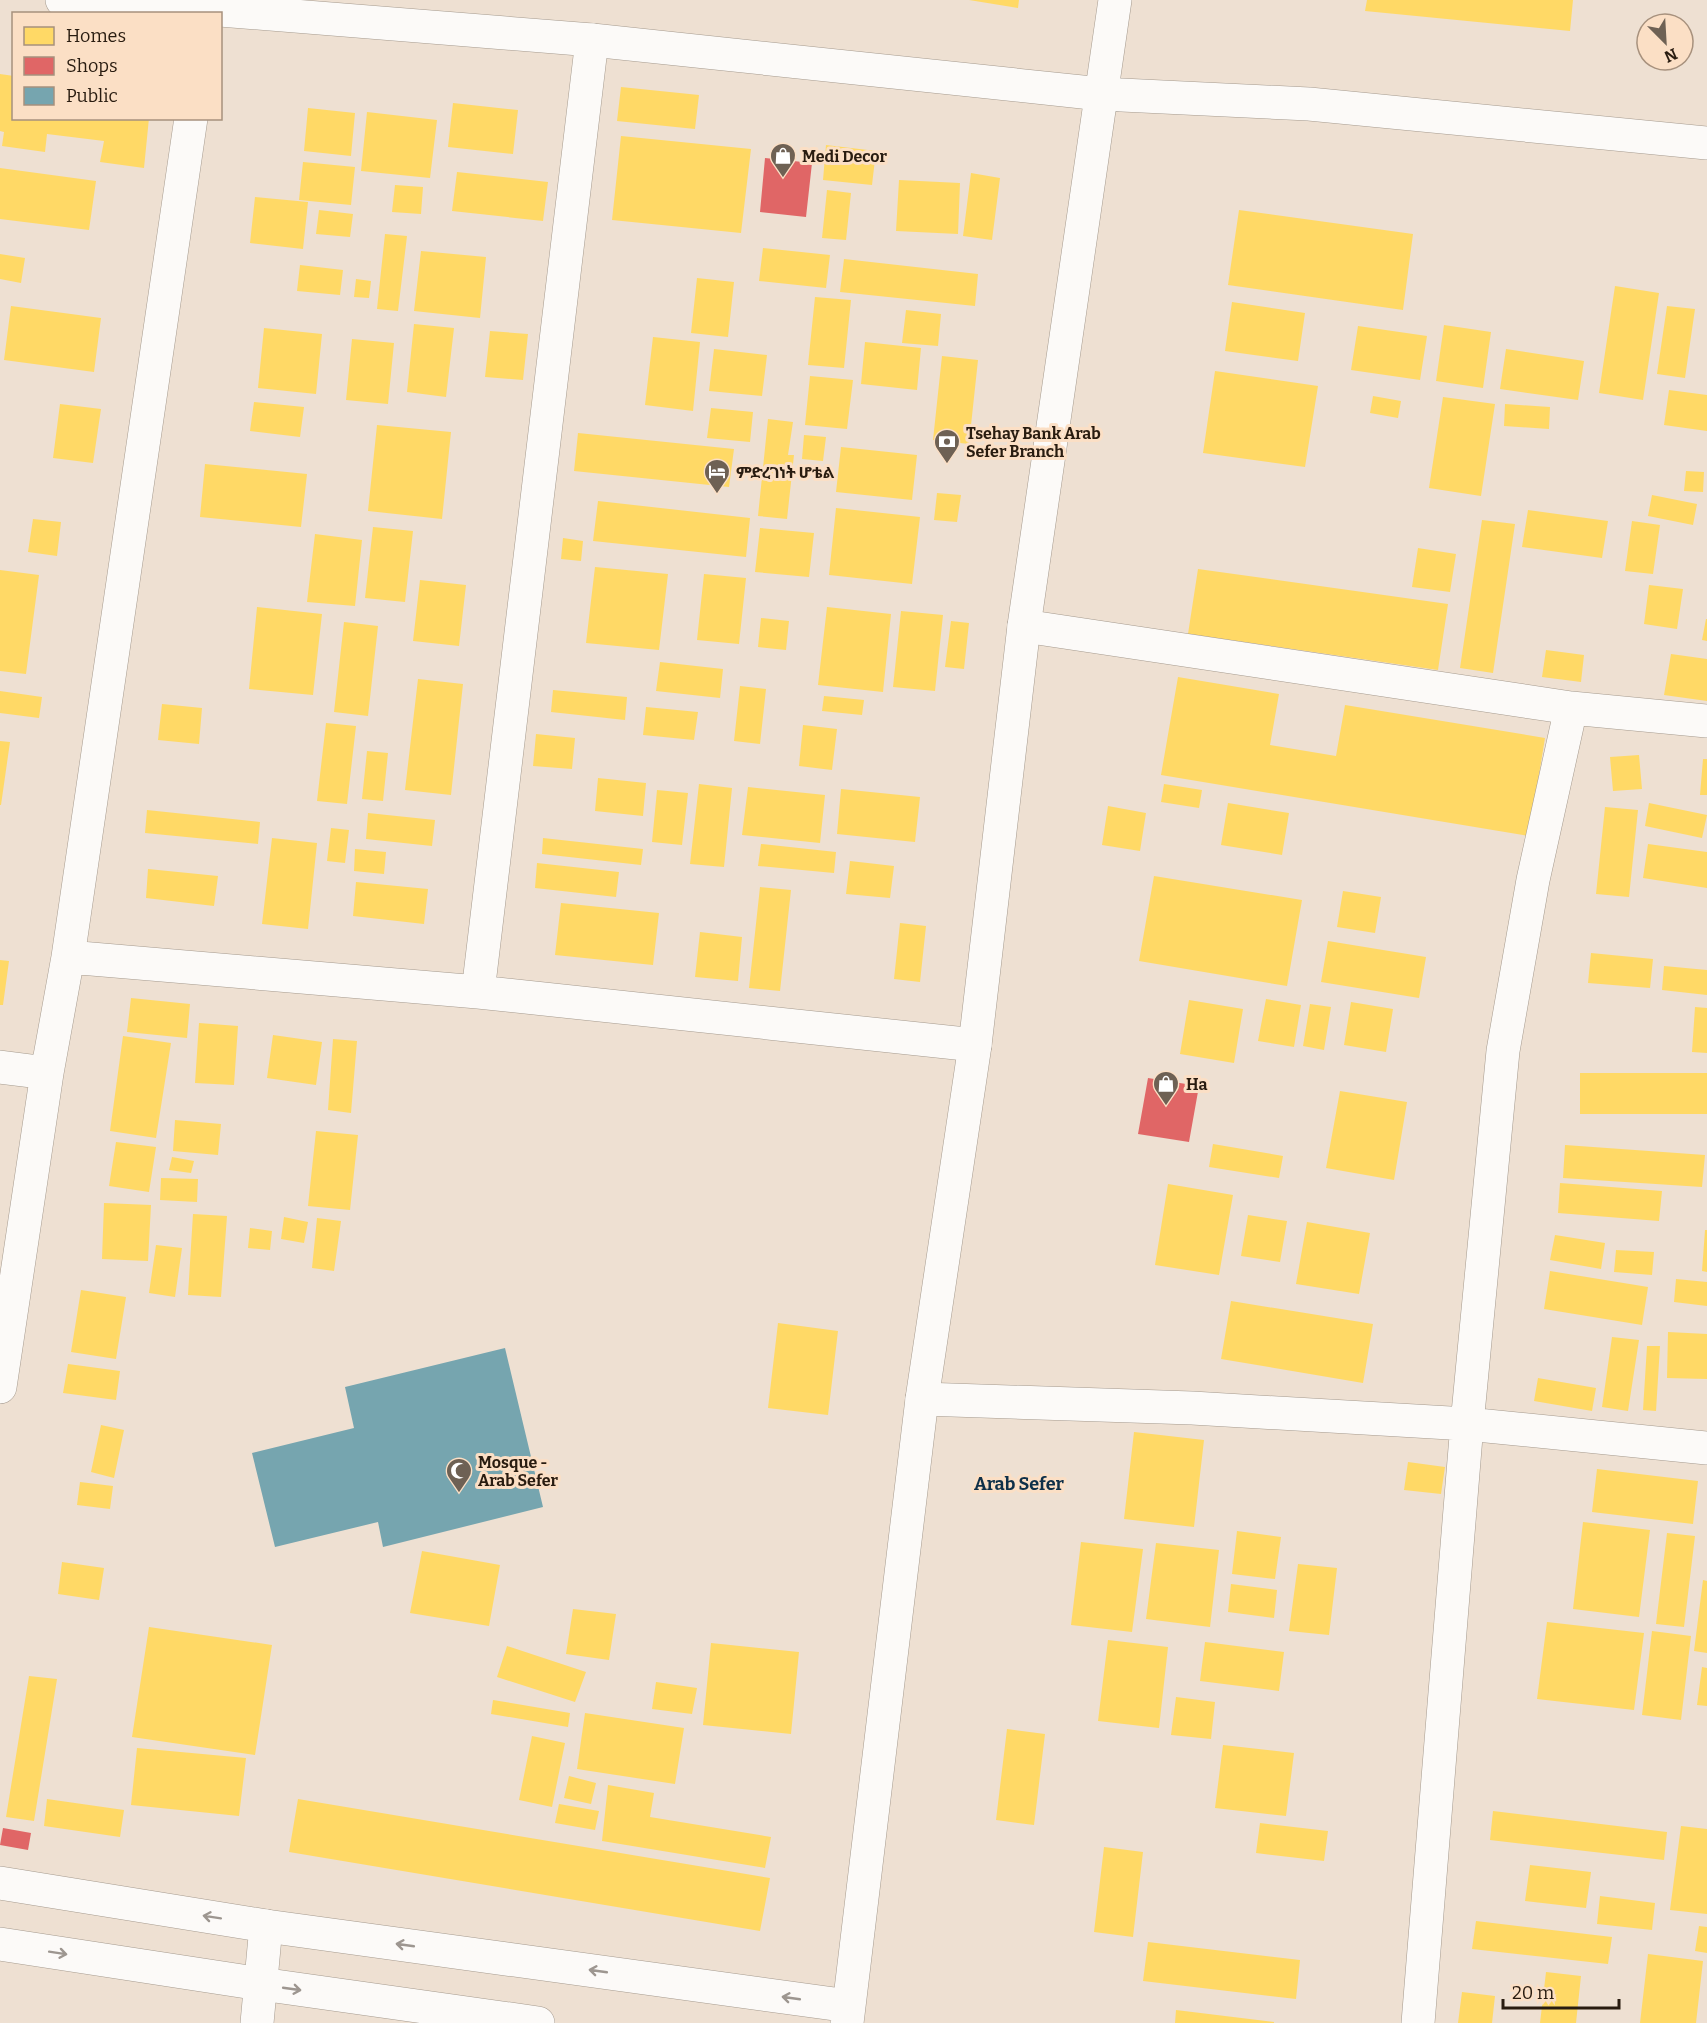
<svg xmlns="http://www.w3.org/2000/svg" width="1707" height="2023" font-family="Bitter,'Noto Sans Ethiopic',serif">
	<rect width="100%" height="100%" fill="#eee0d2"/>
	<!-- homes -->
	<path fill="#ffd966" d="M969,0H1019L1018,8Z
		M1367,0H1573L1570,31L1365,11Z
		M0,74L14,76V118H149L144,168L100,162L104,141L47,134L45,152L2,146L4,132L0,131Z
		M621,87L699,95L695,129L617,121Z
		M453,103L518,110L513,154L448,147Z
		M308,108L355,113L351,156L304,151Z
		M367,112L437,120L430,178L361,171Z
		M621,136L751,149L741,233L612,220Z
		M826,145L876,151L872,185L823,180Z
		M303,162L355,167L351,205L299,200Z
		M0,168L96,181L89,230L0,219Z
		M457,172L548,182L543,221L452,211Z
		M971,173L1000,178L992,240L963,236Z
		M899,180L960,183L958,234L896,231Z
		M395,185L423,187L421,214L392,212Z
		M827,190L851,193L846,240L822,238Z
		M255,197L308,202L303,249L250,243Z
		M319,210L353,214L350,237L316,234Z
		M1239,210L1413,234L1403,310L1228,285Z
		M385,234L407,236L398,311L377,309Z
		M763,248L830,255L826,288L759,281Z
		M421,251L486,257L480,318L414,311Z
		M0,254L25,258L21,283L0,279Z
		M844,259L978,274L975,306L840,292Z
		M300,265L343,270L340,295L297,291Z
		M697,278L734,282L728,337L691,333Z
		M356,279L371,281L369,298L354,297Z
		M1615,286L1659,293L1643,400L1599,393Z
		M815,297L851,300L844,368L808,365Z
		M1232,302L1305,313L1298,361L1225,351Z
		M11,306L101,318L94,372L4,360Z
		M1667,306L1695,309L1685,378L1657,374Z
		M906,310L941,314L938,346L902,343Z
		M414,324L454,328L446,397L407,392Z
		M1444,325L1491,332L1483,388L1436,381Z
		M1358,326L1427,336L1420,380L1351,370Z
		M264,328L322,334L316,394L258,388Z
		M490,331L528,334L523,380L485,377Z
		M653,337L700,342L693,411L645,405Z
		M352,339L394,343L388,404L346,400Z
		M865,342L921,348L917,390L861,384Z
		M714,349L767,355L762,396L709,391Z
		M1506,349L1584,361L1578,400L1500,389Z
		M942,356L978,360L969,444L933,440Z
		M1215,371L1318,386L1305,467L1203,453Z
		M810,376L853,380L847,429L805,425Z
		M1669,390L1707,395V431L1664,425Z
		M1373,396L1401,401L1398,418L1370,413Z
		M1443,397L1495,404L1481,496L1429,488Z
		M254,402L304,407L300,437L250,431Z
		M60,404L101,409L93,463L53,458Z
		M1505,404L1550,407L1549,429L1504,426Z
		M711,408L753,412L750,442L707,438Z
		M768,419L793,422L788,455H794L787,519L758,516Z
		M377,425L451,432L442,519L368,511Z
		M578,433L734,449L729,487L574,471Z
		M804,435L826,437L823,461L802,459Z
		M841,447L917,455L912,500L836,492Z
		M205,464L307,474L301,527L200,517Z
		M1686,471L1704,472L1703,492L1684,491Z
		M937,493L961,495L957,522L934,520Z
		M1652,495L1697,504L1693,525L1648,516Z
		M598,501L750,518L746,557L593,541Z
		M836,508L920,517L912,584L829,575Z
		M1528,510L1608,521L1602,558L1522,547Z
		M33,519L61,522L57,556L28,552Z
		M1482,520L1515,524L1493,673L1460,668Z
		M1632,521L1660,525L1653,574L1625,571Z
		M373,527L413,531L405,602L365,598Z
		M760,528L814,533L809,577L755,572Z
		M315,534L362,540L355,606L307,602Z
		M563,538L583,541L581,561L561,559Z
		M1418,548L1456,554L1450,592L1412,587Z
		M595,567L668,574L659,650L586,643Z
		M1198,569L1448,604L1438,670L1188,634Z
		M0,570L39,575L26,674L0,671Z
		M704,574L746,578L739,644L697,640Z
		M420,580L466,585L459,646L413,641Z
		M1649,585L1683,589L1677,629L1644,624Z
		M257,607L322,614L313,695L249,689Z
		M827,607L891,614L883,692L818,685Z
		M901,611L943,615L935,691L893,687Z
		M761,618L789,621L786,650L758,647Z
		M1706,619H1707V641L1702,640Z
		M951,621L969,623L964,669L945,667Z
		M344,622L378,626L368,716L334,712Z
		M1546,650L1584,655L1581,682L1542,677Z
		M1671,654L1707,659V701L1664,695Z
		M660,662L723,669L720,698L656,691Z
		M1178,677L1279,694L1270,745L1336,756L1345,705L1545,738L1529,836L1161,775Z
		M418,679L463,684L451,795L405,790Z
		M740,686L766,689L760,744L734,741Z
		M553,690L627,697L625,720L551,712Z
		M0,691L42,697L39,718L0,713Z
		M824,696L864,700L862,715L822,711Z
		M162,704L202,708L199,744L158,740Z
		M646,707L698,712L694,740L643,735Z
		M326,723L356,726L347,804L317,801Z
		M803,725L837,729L832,770L799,766Z
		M536,734L575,738L572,769L533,766Z
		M0,741L10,742L1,805H0Z
		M367,751L388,753L383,801L362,799Z
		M1639,755L1642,789L1613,791L1610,757Z
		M1703,759H1707V795H1700Z
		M598,778L646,783L643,816L595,811Z
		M699,784L732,788L724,867L690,864Z
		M1164,784L1202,790L1199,808L1161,802Z
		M748,787L825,795L820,843L742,835Z
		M841,789L920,797L915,842L837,834Z
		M657,790L688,793L682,845L652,842Z
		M1228,803L1289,813L1282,855L1221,845Z
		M1649,803L1707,815L1702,838L1645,826Z
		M1108,806L1146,813L1140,851L1102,845Z
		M1605,807L1638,810L1629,897L1596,894Z
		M147,810L260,822L258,844L145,833Z
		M368,813L435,820L432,846L366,839Z
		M331,828L349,830L345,863L327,861Z
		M272,838L317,843L308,929L262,924Z
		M543,838L643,849L641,865L542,854Z
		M761,844L836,852L834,873L758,866Z
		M1648,844L1707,852V888L1643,878Z
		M355,849L386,852L384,874L354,871Z
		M850,861L894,866L890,898L846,894Z
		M537,863L619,872L616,897L535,888Z
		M148,869L218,876L214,906L146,898Z
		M1154,876L1302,900L1287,986L1139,961Z
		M356,882L428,889L424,924L353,916Z
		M760,887L791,890L780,991L749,988Z
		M1343,891L1381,897L1375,933L1337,927Z
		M561,903L659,913L653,965L555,955Z
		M900,923L926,926L920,982L894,979Z
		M700,932L742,937L738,981L695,977Z
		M1328,941L1426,957L1419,998L1321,982Z
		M1591,953L1653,959L1650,988L1588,983Z
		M0,960L9,961L3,1005H0Z
		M1664,966L1707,970V995L1662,990Z
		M131,998L190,1004L187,1038L127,1032Z
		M1266,999L1301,1005L1294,1047L1258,1041Z
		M1189,1000L1243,1009L1234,1063L1180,1054Z
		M1351,1002L1393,1009L1386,1052L1344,1045Z
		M1310,1004L1331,1007L1324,1050L1303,1046Z
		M1695,1007L1707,1008V1053L1692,1052Z
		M199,1023L238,1026L234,1085L195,1083Z
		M273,1035L322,1042L316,1085L267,1078Z
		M123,1036L171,1043L156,1138L110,1131Z
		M333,1039L357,1041L351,1113L328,1110Z
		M1580,1073H1707V1114H1580Z
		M1340,1091L1407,1102L1394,1180L1326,1168Z
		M175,1120L221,1124L218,1155L173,1151Z
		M316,1131L358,1135L350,1210L308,1206Z
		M116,1142L156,1147L149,1192L109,1186Z
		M1213,1144L1283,1156L1279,1178L1209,1167Z
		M1565,1145L1705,1155L1702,1187L1563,1178Z
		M172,1157L194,1161L191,1173L169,1170Z
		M161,1178L198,1179L197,1202L160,1200Z
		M1560,1183L1662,1191L1659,1221L1558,1213Z
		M1168,1184L1233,1195L1219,1275L1155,1265Z
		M104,1203L151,1205L148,1261L102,1259Z
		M193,1214L227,1216L221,1297L188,1295Z
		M1248,1215L1287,1221L1280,1262L1241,1256Z
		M284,1217L308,1222L304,1243L281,1239Z
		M317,1218L341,1221L334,1271L312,1268Z
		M1307,1222L1370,1233L1359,1294L1296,1284Z
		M250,1228L272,1231L270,1250L248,1248Z
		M1705,1230H1707V1272L1702,1271Z
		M1555,1235L1605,1243L1601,1269L1550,1260Z
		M156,1245L182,1248L175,1297L149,1293Z
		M1616,1250L1654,1252L1652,1275L1614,1272Z
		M1550,1271L1648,1287L1642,1325L1544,1309Z
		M1676,1279L1707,1282V1306L1674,1302Z
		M81,1290L126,1297L116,1359L71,1352Z
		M1231,1301L1373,1324L1363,1383L1221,1359Z
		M778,1323L838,1331L828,1415L768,1408Z
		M1668,1332L1707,1334V1379L1667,1378Z
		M1612,1337L1639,1340L1628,1411L1602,1407Z
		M1647,1346H1660L1656,1411L1643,1410Z
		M68,1364L120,1371L116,1400L63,1393Z
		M1538,1378L1596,1388L1592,1411L1534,1401Z
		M101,1425L124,1430L114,1478L91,1472Z
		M1134,1432L1204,1440L1194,1527L1124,1519Z
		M1408,1462L1445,1467L1441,1494L1404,1490Z
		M1597,1469L1698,1481L1693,1524L1592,1512Z
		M80,1482L113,1486L110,1509L77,1505Z
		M1583,1522L1650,1530L1639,1617L1573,1609Z
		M1237,1531L1281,1537L1275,1579L1232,1574Z
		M1667,1533L1695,1536L1684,1627L1656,1624Z
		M1081,1542L1143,1549L1132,1632L1071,1625Z
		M1156,1543L1219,1550L1210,1627L1146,1619Z
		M422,1551L500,1565L489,1626L410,1613Z
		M62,1562L104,1568L99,1600L58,1594Z
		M1298,1564L1337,1568L1329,1635L1289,1631Z
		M1703,1580L1707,1581V1653L1694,1651Z
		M1231,1584L1277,1590L1274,1618L1228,1612Z
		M573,1609L616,1614L609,1660L566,1654Z
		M1547,1622L1644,1633L1634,1710L1537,1699Z
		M149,1627L272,1645L255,1755L132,1737Z
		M1652,1631L1691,1636L1681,1720L1642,1715Z
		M1108,1640L1168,1647L1159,1728L1098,1721Z
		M1205,1642L1284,1652L1279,1691L1200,1681Z
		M711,1643L799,1652L791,1734L703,1725Z
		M507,1646L586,1672L575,1702L497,1677Z
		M1702,1667L1707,1668V1706L1697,1705Z
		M29,1676L57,1679L34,1821L6,1817Z
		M656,1682L697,1688L692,1714L652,1709Z
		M1176,1697L1215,1702L1211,1739L1171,1735Z
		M493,1700L570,1713L568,1727L491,1714Z
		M585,1713L684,1728L675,1784L577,1769Z
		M1007,1729L1045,1734L1034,1825L996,1820Z
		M532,1736L565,1743L552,1807L519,1800Z
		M1223,1745L1294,1753L1286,1816L1215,1808Z
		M137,1748L246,1758L239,1816L131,1805Z
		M569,1776L596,1783L591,1804L564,1798Z
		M608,1785L654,1793L650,1817L771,1837L765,1868L602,1841Z
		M47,1799L124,1810L120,1837L44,1826Z
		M298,1799L770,1878L760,1931L289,1852Z
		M559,1804L599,1811L595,1830L555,1823Z
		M1493,1811L1667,1832L1664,1860L1490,1840Z
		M1260,1823L1328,1831L1324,1861L1256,1853Z
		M1681,1826L1707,1829V1914L1670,1910Z
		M1104,1847L1143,1852L1133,1937L1094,1932Z
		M1530,1865L1591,1872L1586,1908L1525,1901Z
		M1600,1896L1655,1903L1652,1930L1597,1924Z
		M1476,1921L1612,1937L1608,1964L1472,1949Z
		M1699,1926L1707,1927V1953L1695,1951Z
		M1148,1942L1300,1960L1296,1999L1143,1981Z
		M1648,1954L1703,1961L1696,2023H1640Z
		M1546,1972L1581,1976L1576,2023H1540Z
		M1462,1992L1495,1996L1492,2023H1458Z
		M1176,2010L1274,2022V2023H1175Z"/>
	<!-- shops -->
	<path fill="#e06666" d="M765,158L812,163L806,217L760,212Z
		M1148,1078L1199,1086L1189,1142L1138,1134Z
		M3,1828L31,1833L28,1850L0,1845Z"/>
	<!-- public -->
	<path fill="#76a5af" d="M505,1348L543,1507L383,1547L378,1522L275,1547L252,1453L354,1428L345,1387Z"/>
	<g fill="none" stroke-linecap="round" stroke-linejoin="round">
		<defs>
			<path id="street" d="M1024,626L1571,708L1707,721
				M68,957L478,992L975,1045
				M478,992L592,40
				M0,1067L47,1073
				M0,1387L47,1073L68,957L191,118
				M922,1399L1192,1408L1467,1424L1707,1448
				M257,2023L266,1926
				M1418,2023L1467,1424L1503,1051L1533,880L1571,708"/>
			<path id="secondary" d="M62,0L207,9L592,40L1101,94L1309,104L1707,143
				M0,1883L266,1926L849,2006
				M0,1944L261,1984L538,2023
				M847,2023L922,1399L975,1045L1024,626L1115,0"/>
		</defs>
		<!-- street casing -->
		<use href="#street" stroke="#a59a8e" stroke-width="34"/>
		<!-- secondary casing -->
		<use href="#secondary" stroke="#a59a8e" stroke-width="34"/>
		<!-- street -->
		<use href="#street" stroke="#fcfaf8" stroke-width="33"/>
		<!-- secondary -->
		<use href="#secondary" stroke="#fcfaf8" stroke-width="33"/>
	</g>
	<!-- one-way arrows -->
	<defs><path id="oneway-shaft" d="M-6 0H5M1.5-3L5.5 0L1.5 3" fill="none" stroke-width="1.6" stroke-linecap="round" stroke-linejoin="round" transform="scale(1.5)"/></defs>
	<g stroke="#9d9690">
		<use href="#oneway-shaft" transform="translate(212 1917) rotate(-171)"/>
		<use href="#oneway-shaft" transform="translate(405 1945) rotate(-172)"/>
		<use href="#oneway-shaft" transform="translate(58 1953) rotate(9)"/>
		<use href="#oneway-shaft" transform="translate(598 1971) rotate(-172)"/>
		<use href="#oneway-shaft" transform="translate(292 1989) rotate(8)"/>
		<use href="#oneway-shaft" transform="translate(791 1998) rotate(-172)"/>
	</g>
	<!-- icons -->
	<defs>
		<symbol id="shop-pin" viewBox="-11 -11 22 30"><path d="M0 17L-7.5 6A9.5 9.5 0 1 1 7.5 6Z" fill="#6e6154" stroke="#fbdfc5"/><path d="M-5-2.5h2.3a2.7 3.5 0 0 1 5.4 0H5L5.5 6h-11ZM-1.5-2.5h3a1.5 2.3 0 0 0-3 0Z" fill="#fff"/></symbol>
		<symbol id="bank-pin" viewBox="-11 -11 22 30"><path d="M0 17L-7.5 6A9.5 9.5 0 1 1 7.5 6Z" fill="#6e6154" stroke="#fbdfc5"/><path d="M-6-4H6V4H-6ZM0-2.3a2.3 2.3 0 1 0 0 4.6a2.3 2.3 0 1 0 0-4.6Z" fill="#fff"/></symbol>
		<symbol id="hotel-pin" viewBox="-11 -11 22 30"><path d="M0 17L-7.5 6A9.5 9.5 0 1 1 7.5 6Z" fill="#6e6154" stroke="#fbdfc5"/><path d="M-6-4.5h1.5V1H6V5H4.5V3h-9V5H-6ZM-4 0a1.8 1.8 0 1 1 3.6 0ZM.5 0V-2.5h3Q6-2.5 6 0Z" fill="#fff"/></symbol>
		<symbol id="mosque-pin" viewBox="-11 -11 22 30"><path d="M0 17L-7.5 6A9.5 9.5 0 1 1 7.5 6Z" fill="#6e6154" stroke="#fbdfc5"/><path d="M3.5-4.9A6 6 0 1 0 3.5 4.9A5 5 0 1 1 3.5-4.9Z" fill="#fff"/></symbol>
	</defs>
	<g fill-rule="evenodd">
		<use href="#shop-pin" x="768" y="141" width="30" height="40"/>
		<use href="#bank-pin" x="932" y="427" width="30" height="40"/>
		<use href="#hotel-pin" x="702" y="457" width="30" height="40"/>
		<use href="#shop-pin" x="1151" y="1069" width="30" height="40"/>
		<use href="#mosque-pin" x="444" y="1456" width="30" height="40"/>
	</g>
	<g text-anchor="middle" stroke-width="6" stroke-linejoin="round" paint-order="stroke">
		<!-- poi labels -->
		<g font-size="16" font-weight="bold" fill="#291c10" stroke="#fbdfc5" text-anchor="start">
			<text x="802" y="162">Medi Decor</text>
			<text x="966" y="439">Tsehay Bank Arab<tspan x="966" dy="18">Sefer Branch</tspan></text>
			<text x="736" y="478">ምድረገነት ሆቴል</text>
			<text x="1186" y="1090">Ha</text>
			<text x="478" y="1468">Mosque -<tspan x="478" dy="18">Arab Sefer</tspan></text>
		</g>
		<!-- neighbourhood labels -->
		<g font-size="18" font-weight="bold" fill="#0e3049" stroke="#fbdfc5">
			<text x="1019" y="1490">Arab Sefer</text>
		</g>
	</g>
	<!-- legend -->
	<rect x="12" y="12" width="210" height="108" fill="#fbdfc5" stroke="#a7917d" stroke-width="1.5"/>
	<rect x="24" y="27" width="30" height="18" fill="#ffd966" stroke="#a7917d" stroke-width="1.5"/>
	<text x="66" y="42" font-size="18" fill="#291c10">Homes</text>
	<rect x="24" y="57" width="30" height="18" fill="#e06666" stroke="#a7917d" stroke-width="1.5"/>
	<text x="66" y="72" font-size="18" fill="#291c10">Shops</text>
	<rect x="24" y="87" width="30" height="18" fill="#76a5af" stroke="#a7917d" stroke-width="1.5"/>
	<text x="66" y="102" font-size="18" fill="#291c10">Public</text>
	<!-- north arrow -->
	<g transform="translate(1665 42) rotate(156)"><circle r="28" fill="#fbdfc5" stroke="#a7917d" stroke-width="1.5"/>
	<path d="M0-4.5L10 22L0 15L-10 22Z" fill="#6e6154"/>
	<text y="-9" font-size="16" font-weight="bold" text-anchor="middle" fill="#291c10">N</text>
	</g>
	<!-- scale -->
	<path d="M1503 1999v9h116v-9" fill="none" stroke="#291c10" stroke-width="3"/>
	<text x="1512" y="1999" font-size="18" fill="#291c10" stroke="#fbdfc5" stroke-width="4.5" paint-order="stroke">20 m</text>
</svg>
